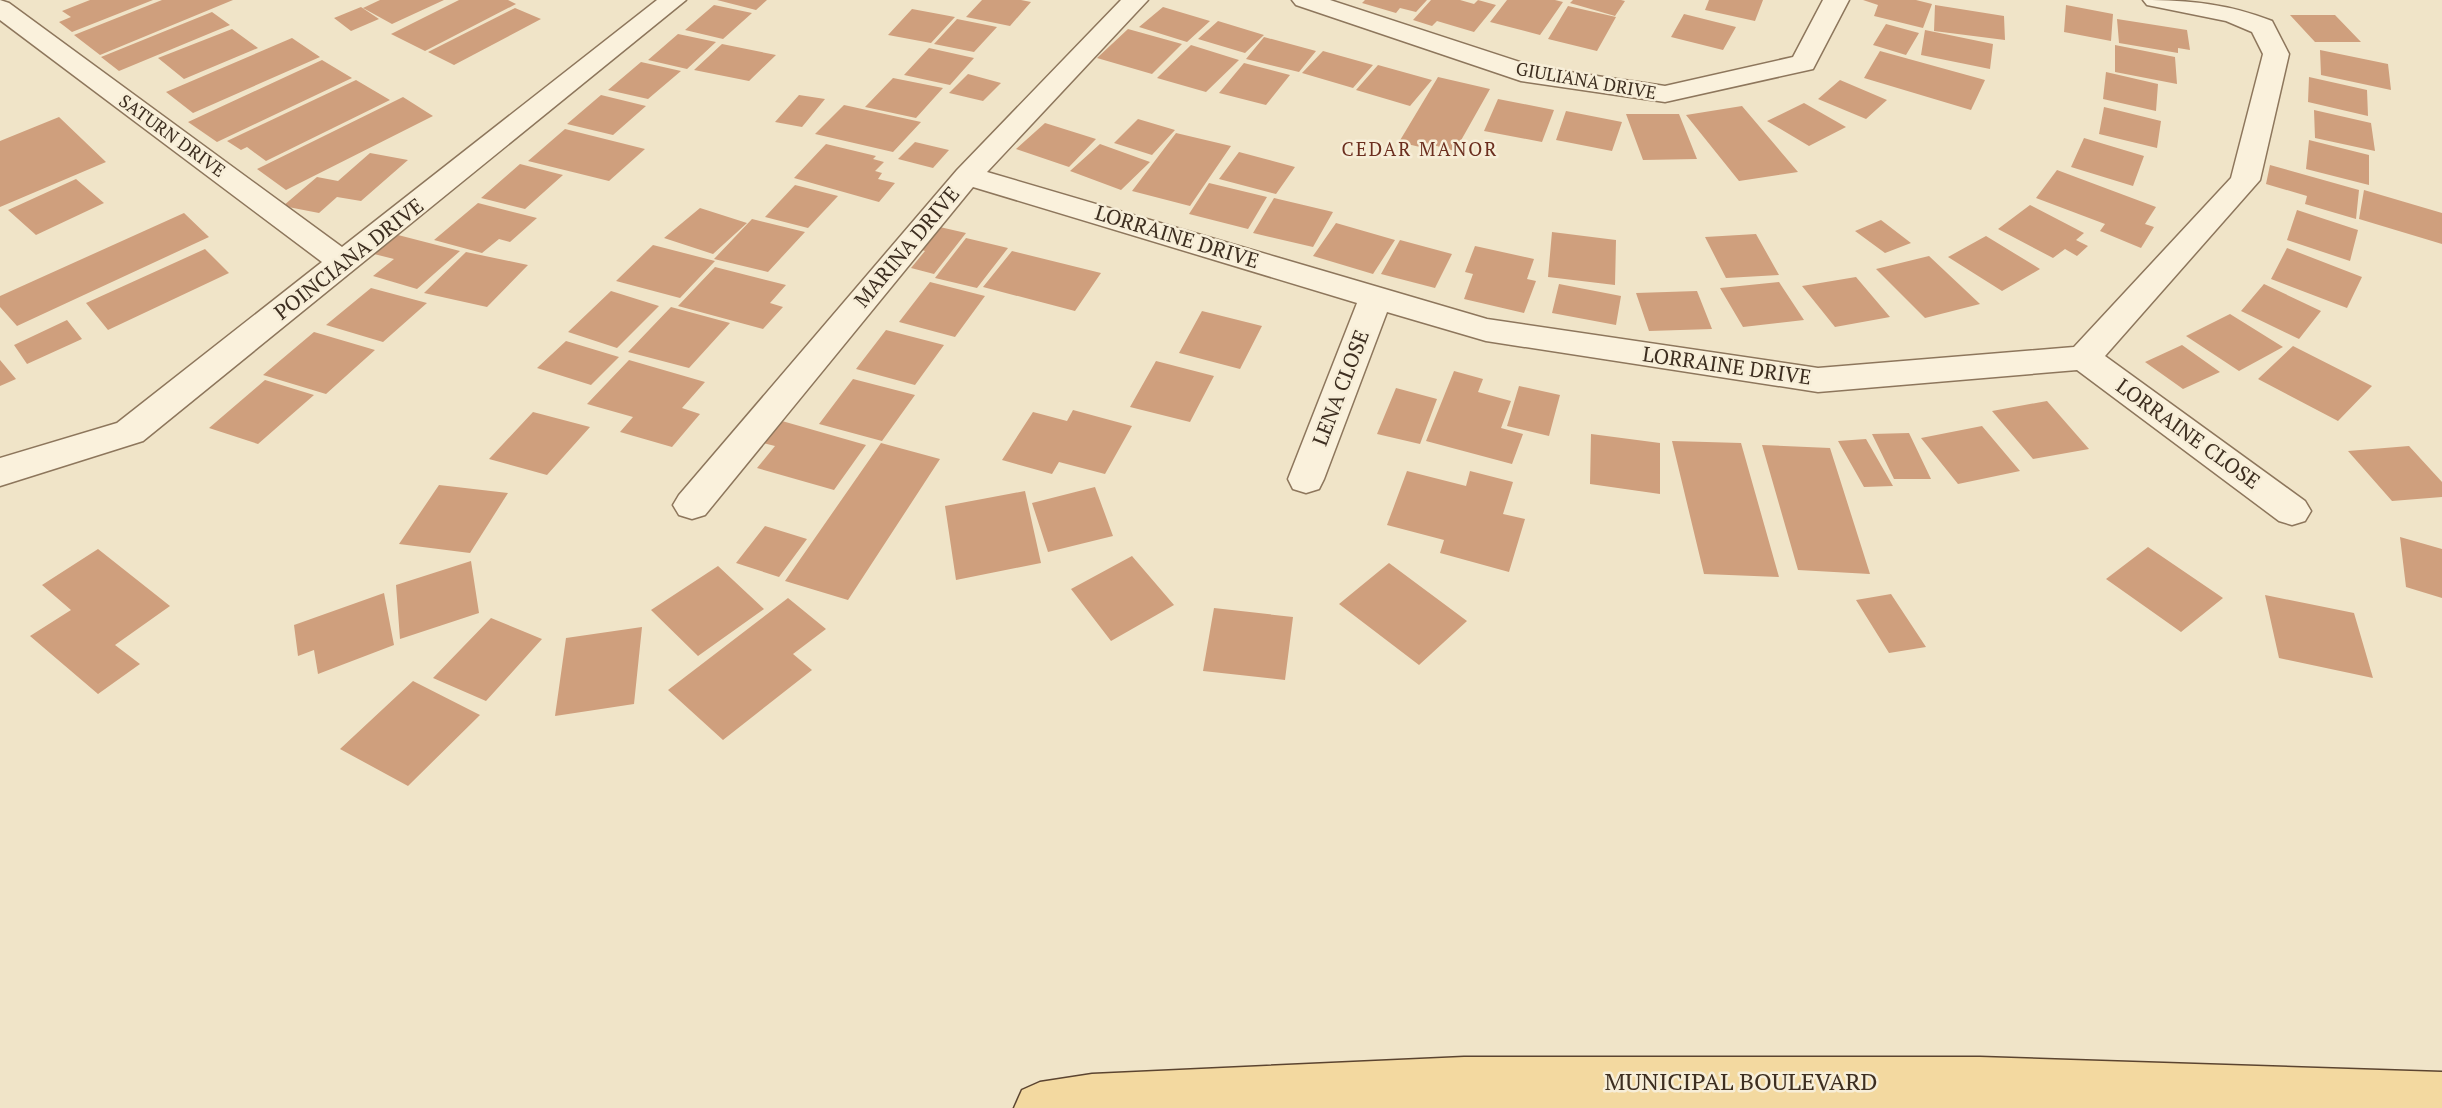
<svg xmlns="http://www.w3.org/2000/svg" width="2442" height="1108" font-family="'PT Serif',serif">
	<rect width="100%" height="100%" fill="#f0e4c8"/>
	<!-- building -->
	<path fill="#cf9f7d" d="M90,0H153L72,32L59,22L71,17L62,11Z
		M162,0H233L100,55L74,35Z
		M380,0H444L392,24L363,8Z
		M459,0H508L516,4L425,51L391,34Z
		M717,0H767L756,10Z
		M982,0H1021L1031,2L1010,26L966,17Z
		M1365,0H1427L1416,12L1400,8L1396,13L1362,3Z
		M1431,0H1460L1474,4L1478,0L1496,5L1474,32L1437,21L1432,26L1413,20Z
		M1507,0H1555L1563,2L1540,35L1490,22Z
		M1573,0H1621L1625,1L1615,16L1570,3Z
		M1709,0H1763L1755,21L1705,10Z
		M1863,0H1916L1932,4L1923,28L1874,16L1878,5Z
		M714,5L752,13L723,39L685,30Z
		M1935,5L2004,16L2005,40L1934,31Z
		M2066,5L2113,14L2111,41L2064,32Z
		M1568,6L1616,17L1597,51L1548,39Z
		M361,7L379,19L351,31L334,18Z
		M1163,7L1210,21L1187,42L1139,27Z
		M515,8L541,19L454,65L428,52Z
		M912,9L955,17L931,43L888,35Z
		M212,12L230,25L119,71L101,57Z
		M1684,14L1736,27L1723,50L1671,37Z
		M2290,15H2335L2361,42H2315Z
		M957,19L997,27L974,52L934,44Z
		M2117,19L2187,30L2190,50L2178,48V53L2119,43Z
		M1218,21L1264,35L1245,53L1198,39Z
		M1886,24L1919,33L1906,55L1873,45Z
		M232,29L258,48L184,79L158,58Z
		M1128,29L1182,44L1152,74L1097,58Z
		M1925,30L1993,44L1990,69L1921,55Z
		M678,34L716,42L687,69L648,60Z
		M1264,37L1316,51L1299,72L1246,59Z
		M292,38L320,57L193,113L166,92Z
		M722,44L776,55L749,81L694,70Z
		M1191,45L1239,60L1206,92L1157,78Z
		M2115,45L2175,57L2177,84L2115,72Z
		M929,48L974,58L950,85L904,75Z
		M2320,50L2388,64L2391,90L2321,75Z
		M1323,51L1373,65L1353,88L1302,73Z
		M1880,51L1985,80L1971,110L1864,78Z
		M322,60L352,78L217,142L188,122Z
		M641,62L681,71L648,99L608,90Z
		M1244,63L1290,75L1266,105L1219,93Z
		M1378,65L1432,80L1410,106L1356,90Z
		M2106,72L2158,84L2156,111L2103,99Z
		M968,74L1001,83L983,101L949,93Z
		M1438,77L1490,89L1455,151L1426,143L1424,148L1399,142Z
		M2309,77L2367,90L2368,116L2308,102Z
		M893,78L943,88L916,118L865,107Z
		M356,80L390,100L266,161L247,147L241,150L227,141Z
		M1840,80L1887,100L1866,119L1818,99Z
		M601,95L646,106L613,135L567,124Z
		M799,95L825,99L802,127L775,122Z
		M403,97L433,116L286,190L257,169Z
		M1498,99L1554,110L1542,142L1484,131Z
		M1804,103L1846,127L1809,146L1767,121Z
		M844,105L921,122L893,152L815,134Z
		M1742,106L1798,172L1739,181L1686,115Z
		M2104,107L2161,121L2157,148L2099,134Z
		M2314,110L2371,123L2375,151L2315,138Z
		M1566,111L1622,122L1612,151L1556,140Z
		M1626,114H1679L1697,159L1643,160Z
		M59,117L106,162L0,207V141Z
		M1138,119L1175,130L1152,155L1114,143Z
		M1045,123L1096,139L1069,167L1016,149Z
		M565,129L645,149L609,181L528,161Z
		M1176,133L1231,146L1190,206L1132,191Z
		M2084,138L2144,156L2133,186L2071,167Z
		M2309,140L2369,155V185L2306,169Z
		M915,142L949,150L933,168L898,159Z
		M826,144L876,156L873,159L884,162L875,171L882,173L878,179L895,183L879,202L794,178Z
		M1100,144L1150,162L1121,190L1070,171Z
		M1239,152L1295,167L1276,194L1219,179Z
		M370,153L408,160L361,201L337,197L319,213L283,206L317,177L338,181Z
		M520,164L563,175L525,209L481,198Z
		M2270,165L2359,190L2356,219L2305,204L2307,196L2266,184Z
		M2057,170L2156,207L2145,224L2154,227L2141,248L2100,231L2105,224L2036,198Z
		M76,179L104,203L36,235L8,210Z
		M1209,183L1267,197L1248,229L1189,214Z
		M795,185L838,196L808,228L765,217Z
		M2364,190L2442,213V244L2359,219Z
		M1274,198L1333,212L1313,247L1253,233Z
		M478,203L525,215L537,218L510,242L499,239L482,253L434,240Z
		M2030,205L2084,233L2076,240L2088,246L2077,256L2065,249L2053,258L1998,229Z
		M700,208L747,223L713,254L664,238Z
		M2297,210L2358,230L2350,261L2287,240Z
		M184,213L209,237L17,326L0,307V296Z
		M752,219L805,232L768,272L714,259Z
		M1881,220L1911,243L1885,253L1855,231Z
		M1336,223L1395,240L1373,274L1313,256Z
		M931,225L966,233L934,274L911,268L925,251L913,247Z
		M1552,232L1616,240L1615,285L1548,277Z
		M1756,234L1779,275L1726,278L1705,237Z
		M398,235L460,251L417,289L373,276L394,259L374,254Z
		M1986,236L2040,269L2002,291L1948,257Z
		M966,238L1008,248L977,288L935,278Z
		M1400,240L1452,254L1435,288L1381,274Z
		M653,245L715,261L680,298L616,281Z
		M1475,246L1534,259L1527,279L1536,281L1524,313L1464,299L1473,274L1465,272Z
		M2287,248L2362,277L2347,308L2271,279Z
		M205,249L229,273L108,330L86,303Z
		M1012,251L1101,273L1075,311L983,287Z
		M466,252L528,265L487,307L424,293Z
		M1929,256L1980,304L1925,318L1876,269Z
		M715,267L786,285L770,303L783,307L763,329L678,306Z
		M1856,277L1890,317L1835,327L1802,286Z
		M930,282L985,296L955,337L899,322Z
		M1779,282L1804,320L1743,327L1720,288Z
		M1559,284L1621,296L1616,325L1552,313Z
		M2264,284L2321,311L2299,339L2241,311Z
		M371,288L427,303L383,342L326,325Z
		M611,291L659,306L617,348L568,332Z
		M1697,291L1712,329L1649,331L1636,293Z
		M671,307L730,323L689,368L628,352Z
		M1202,311L1262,326L1240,369L1179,353Z
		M2230,314L2283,347L2239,371L2186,336Z
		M67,320L82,339L27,364L14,345Z
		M886,330L944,345L915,385L856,369Z
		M314,332L375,350L326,394L263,375Z
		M566,341L619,357L591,385L537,368Z
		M2182,345L2220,372L2183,389L2145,362Z
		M2293,346L2372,386L2338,421L2258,379Z
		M0,360L16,379L0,386Z
		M629,360L705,382L682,408L700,414L672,447L620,432L633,417L587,404Z
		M1156,361L1214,376L1190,422L1130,407Z
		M1454,371L1483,379L1478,392L1511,401L1501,428L1523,434L1512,464L1426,441Z
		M853,379L915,395L882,441L819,424Z
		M265,380L314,395L258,444L209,428Z
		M1519,386L1560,395L1549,436L1507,426Z
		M1396,388L1437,399L1420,444L1377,434Z
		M2047,401L2089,449L2033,459L1992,411Z
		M1073,410L1132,426L1105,474L1059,462L1052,474L1002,460L1033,412L1067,421Z
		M533,412L590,427L547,475L489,459Z
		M768,417L866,445L834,490L757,468L775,446L751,440Z
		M1982,426L2020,471L1958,484L1921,438Z
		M1909,433L1931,479H1894L1872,434Z
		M1591,434L1660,443V494L1590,484Z
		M1866,439L1893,486L1864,487L1838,441Z
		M1672,441L1741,443L1779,577L1704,574Z
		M881,443L940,459L848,600L785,581Z
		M1762,445L1830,448L1870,574L1798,570Z
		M2409,446L2442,482V497L2392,501L2348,451Z
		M1407,471L1466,486L1470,471L1513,482L1503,514L1525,519L1509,572L1440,553L1444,540L1387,525Z
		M439,485L508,493L470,553L399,544Z
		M1095,487L1113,536L1048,552L1032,503Z
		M1025,491L1041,563L956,580L945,506Z
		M765,526L807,539L779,577L736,563Z
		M2400,537L2442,549V598L2406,587Z
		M2148,547L2223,598L2181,632L2106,579Z
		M98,549L170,606L115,645L140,664L98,694L30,636L71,610L42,585Z
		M1132,556L1174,605L1111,641L1071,589Z
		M471,561L479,613L400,639L396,585Z
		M1389,563L1467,621L1419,665L1339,604Z
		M718,566L764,609L698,656L651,610Z
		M384,593L394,645L318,674L314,650L298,656L294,625Z
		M1891,594L1926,647L1889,653L1856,600Z
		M2265,595L2354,613L2373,678L2279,658Z
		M788,598L826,629L793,654L812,670L723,740L668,690Z
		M1214,608L1293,617L1285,680L1203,671Z
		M491,618L542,639L486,701L433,678Z
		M642,627L634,704L555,716L566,638Z
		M413,681L480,715L408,786L340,749Z"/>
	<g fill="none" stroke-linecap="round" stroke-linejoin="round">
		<defs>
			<path id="street" d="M0,0L9,3L342,247L657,0H686L143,441L0,486V458L117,423L322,262L0,20Z
				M1121,0H1148L987,172L1487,319L1818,368L2074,347L2231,178L2263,54L2252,32L2226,21L2147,5L2143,0C2190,0 2229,4 2272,21L2289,54L2260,180L2105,356L2305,501L2311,511L2305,521L2292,525L2279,521L2077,370L1818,392L1486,341L1387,312L1324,479L1319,489L1306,493L1293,489L1288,479L1357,303L973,187L705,515L692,519L679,515L673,505L679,495L957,170Z
				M1292,0H1330L1535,67L1665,86L1793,57L1823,0H1849L1813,69L1665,102L1521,81L1296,5Z"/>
			<path id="primary" d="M1464,1057H1980L2442,1072V1108H1014L1022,1090L1040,1082L1092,1074Z"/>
		</defs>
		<!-- street casing -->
		<use href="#street" stroke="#8d765c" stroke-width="3"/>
		<!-- primary casing -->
		<use href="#primary" stroke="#5b4430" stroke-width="3"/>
		<!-- street -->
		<use href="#street" fill="#faf1dc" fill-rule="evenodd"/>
		<!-- primary -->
		<use href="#primary" fill="#f3d9a0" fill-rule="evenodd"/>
	</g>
	<g text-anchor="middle" stroke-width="5" stroke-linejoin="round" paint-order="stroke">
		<!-- far-street labels -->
		<g font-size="18" fill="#3d2e20" stroke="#f7eed8">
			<text transform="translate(1586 81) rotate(10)" y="6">GIULIANA DRIVE</text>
			<text transform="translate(172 136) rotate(36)" y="6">SATURN DRIVE</text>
		</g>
		<!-- far-neighbourhood labels -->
		<g font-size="19" letter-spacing="2" fill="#6b2e1e" stroke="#f7eed8">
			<text x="1420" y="156">CEDAR MANOR</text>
		</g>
		<!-- street labels -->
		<g font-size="21" fill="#3d2e20" stroke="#f7eed8">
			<text transform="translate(1177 237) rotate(17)" y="7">LORRAINE DRIVE</text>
			<text transform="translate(907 247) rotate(-50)" y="7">MARINA DRIVE</text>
			<text transform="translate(349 259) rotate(-38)" y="7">POINCIANA DRIVE</text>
			<text transform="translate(1727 366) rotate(8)" y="7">LORRAINE DRIVE</text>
			<text transform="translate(1341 388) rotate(-69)" y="7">LENA CLOSE</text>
			<text transform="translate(2188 434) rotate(36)" y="7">LORRAINE CLOSE</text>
		</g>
		<!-- near-street labels -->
		<g font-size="24" fill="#3d2e20" stroke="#f7eed8">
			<text x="1741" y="1090">MUNICIPAL BOULEVARD</text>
		</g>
	</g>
</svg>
